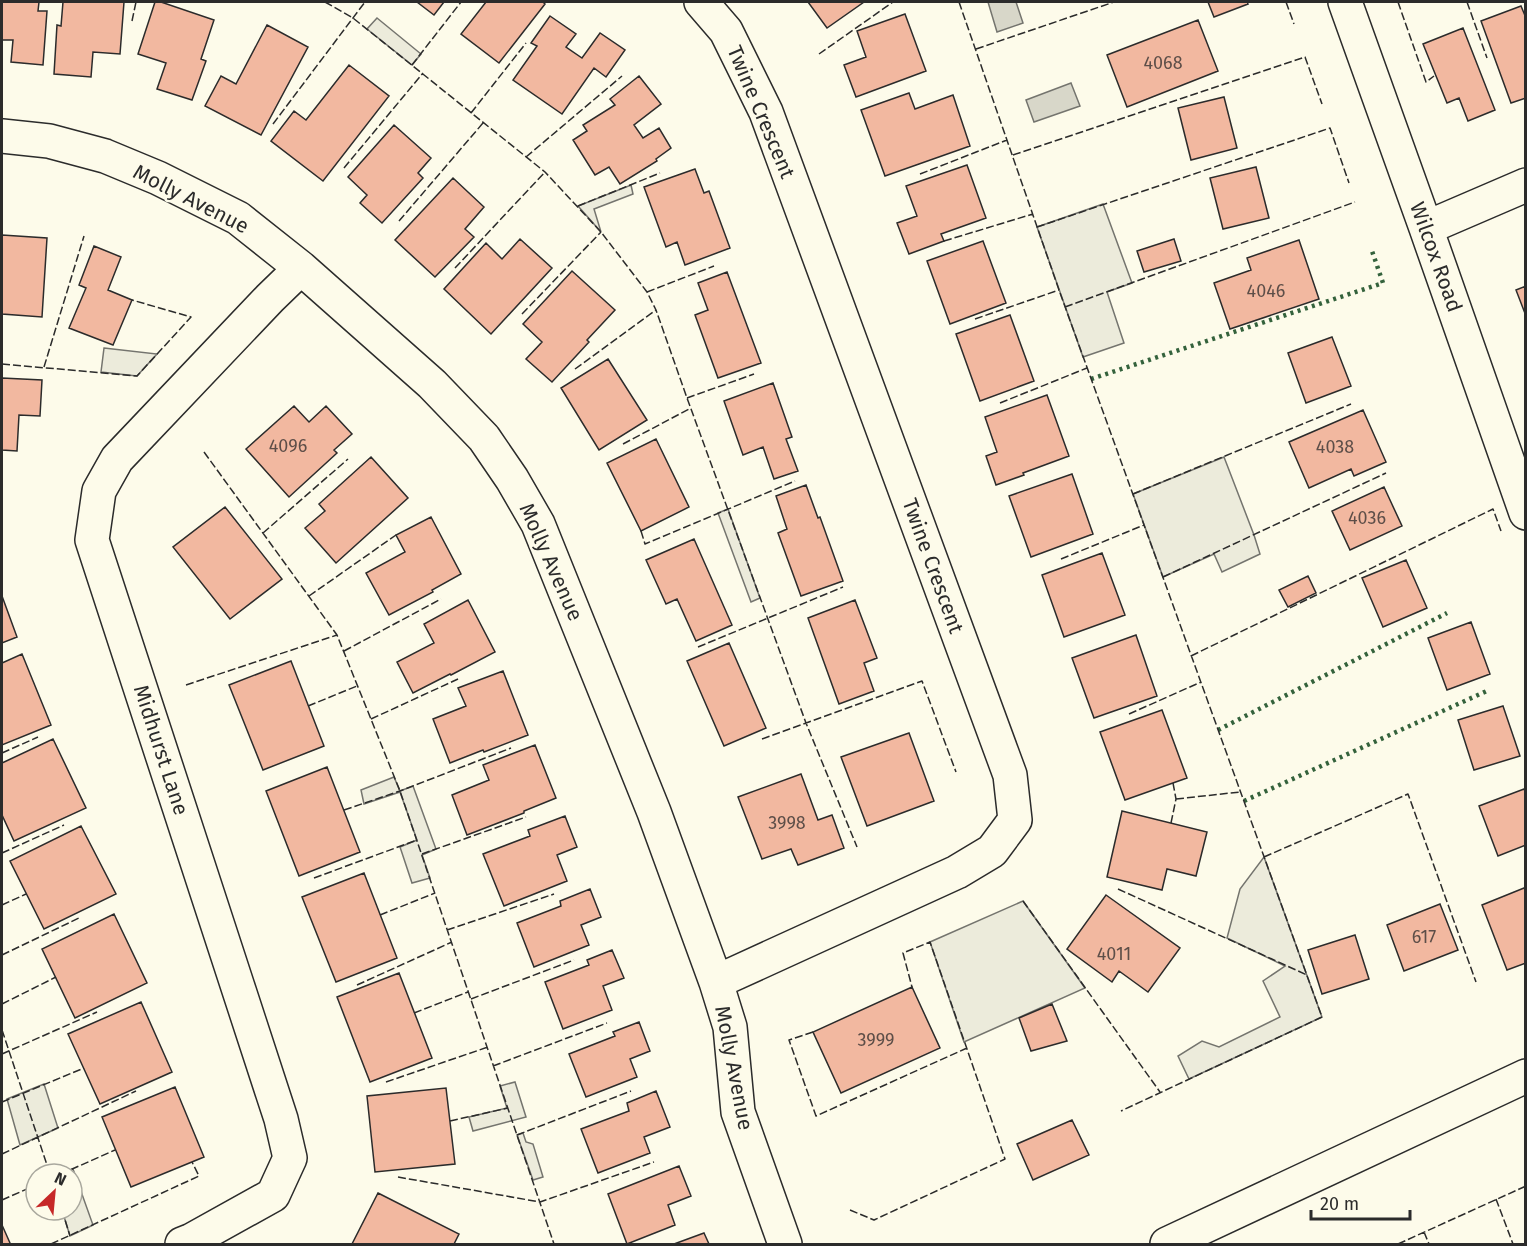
<svg xmlns="http://www.w3.org/2000/svg" width="1527" height="1246" font-family="'Fira Sans',sans-serif">
	<rect width="100%" height="100%" fill="#fdfbea"/>
	<!-- green -->
	<path fill="#ecebdb" stroke="#74746e" stroke-width="1.5" d="M377,18L421,54L412,65L367,29Z
		M631,185L633,194L594,209L601,232L578,206Z
		M1103,204L1132,283L1107,292L1124,343L1083,357L1037,227Z
		M104,348L157,354L137,376L101,372Z
		M1224,457L1254,535L1260,554L1222,572L1214,554L1163,577L1133,494Z
		M728,509L760,598L751,602L718,513Z
		M394,777L400,791L413,786L436,849L422,855L430,878L412,883L400,847L417,840L400,792L364,804L361,790Z
		M1264,857L1322,1017L1189,1079L1178,1056L1202,1041L1219,1047L1280,1017L1263,981L1285,966L1227,938L1240,889Z
		M1023,901L1085,988L964,1042L930,942Z
		M515,1082L526,1117L473,1131L469,1117L507,1108L500,1086Z
		M44,1084L58,1128L20,1145L7,1099Z
		M523,1133L526,1142L533,1144L543,1177L533,1180L517,1135Z
		M73,1169L93,1225L70,1236L62,1210H72V1174H61Z"/>
	<!-- water -->
	<path fill="#d8d7c9" stroke="#74746e" stroke-width="1.5" d="M988,2H1016L1023,23L997,32Z
		M1071,83L1080,106L1034,122L1026,100Z"/>
	<!-- building -->
	<path fill="#f2b8a0" stroke="#2b2b2b" stroke-width="1.5" d="M2,2H39L38,11H47L43,65L11,62L13,40H2Z
		M63,2H124L120,54L93,52L91,77L54,74L57,25L61,26Z
		M155,2H161L214,20L201,59L206,61L192,100L157,89L166,63L138,54Z
		M417,2H444L434,15Z
		M486,2H543L545,4L499,63L461,34Z
		M808,2H864L827,28Z
		M1208,2H1247L1248,4L1214,17Z
		M1521,6L1526,18V98L1511,103L1481,21Z
		M905,14L926,71L856,97L844,65L866,57L857,31Z
		M550,16L576,34L566,47L582,58L600,33L625,50L606,77L594,68L562,114L513,80L537,46L531,43Z
		M1198,20L1218,71L1127,107L1107,55Z
		M267,25L308,47L261,135L205,106L221,76L236,84Z
		M1463,28L1495,110L1468,121L1459,98L1447,103L1423,44Z
		M349,65L389,96L323,181L271,141L294,111L306,120Z
		M639,76L661,104L634,125L643,138L659,128L671,148L656,159L657,161L620,184L609,167L595,175L573,140L587,131L583,125L615,105L610,99Z
		M909,93L915,109L953,95L970,146L885,176L861,110Z
		M1224,97L1237,148L1191,160L1178,108Z
		M394,125L431,158L418,173L423,178L382,223L360,203L367,195L348,177Z
		M967,165L986,218L941,234L944,241L909,254L897,223L917,216L906,186Z
		M1256,167L1269,218L1223,229L1210,178Z
		M695,169L704,193L709,191L730,248L685,265L677,242L666,247L644,187Z
		M453,178L484,207L465,229L474,237L435,277L395,240Z
		M2,235L47,238L42,317L2,314Z
		M520,239L552,268L491,334L444,289L486,243L502,259Z
		M1174,239L1181,261L1144,272L1137,251Z
		M1299,240L1319,299L1230,329L1214,283L1251,270L1247,258Z
		M983,241L1006,303L950,324L927,261Z
		M94,246L121,257L108,290L132,300L113,345L69,328L86,288L79,285Z
		M572,271L615,310L587,340L589,342L552,382L526,359L542,342L523,324Z
		M727,272L761,363L718,378L695,315L708,310L698,283Z
		M1526,286V316L1516,290Z
		M1010,315L1034,381L980,401L956,334Z
		M1332,337L1351,386L1306,403L1288,353Z
		M608,359L647,420L599,450L561,388Z
		M2,378L42,380L40,416L19,415L17,451L2,450Z
		M773,383L792,437L786,439L798,471L774,479L763,447L743,455L724,401Z
		M1047,395L1069,456L1023,473L1024,475L996,485L986,456L997,452L985,417Z
		M294,406L309,422L326,406L352,434L334,450L337,453L289,497L246,449Z
		M1363,410L1386,462L1354,476L1351,469L1309,488L1289,442Z
		M656,439L689,507L641,531L607,463Z
		M371,457L408,498L336,563L305,528L325,511L319,504Z
		M1072,474L1093,534L1031,557L1009,496Z
		M806,485L818,518L820,517L843,581L801,596L778,533L787,529L776,496Z
		M1384,487L1402,526L1350,550L1332,511Z
		M225,507L282,579L230,619L173,547Z
		M431,517L461,574L432,590L433,592L389,615L366,573L405,552L396,535Z
		M694,539L732,625L696,641L677,599L666,604L646,560Z
		M1102,553L1125,615L1064,637L1042,575Z
		M1406,560L1427,608L1383,627L1362,578Z
		M1308,576L1316,593L1288,607L1279,590Z
		M2,596L17,637L2,643Z
		M468,600L495,652L451,675L450,674L413,693L397,662L434,643L424,624Z
		M855,600L877,658L864,663L874,691L839,704L808,618Z
		M1471,622L1490,674L1447,690L1428,638Z
		M1136,635L1157,696L1094,718L1072,658Z
		M729,643L766,728L724,746L687,661Z
		M22,654L51,725L2,745V663Z
		M291,661L324,746L263,770L229,685Z
		M503,671L528,735L484,752L483,750L450,763L433,719L466,706L458,688Z
		M1503,706L1520,756L1474,770L1458,720Z
		M1162,710L1187,778L1125,800L1100,732Z
		M909,733L934,801L867,826L841,757Z
		M53,739L86,808L14,841L2,815V763Z
		M535,745L556,798L524,811V813L467,835L452,795L489,780L483,765Z
		M327,767L360,852L299,876L266,791Z
		M801,774L818,820L832,815L844,848L798,865L791,849L762,859L738,797Z
		M1524,789L1526,794V845L1498,856L1479,806Z
		M1122,811L1207,832L1196,876L1167,869L1162,890L1107,877Z
		M565,816L577,847L557,855L567,881L504,906L483,854L530,836L528,830Z
		M81,826L116,894L44,929L10,861Z
		M364,873L397,958L336,982L302,897Z
		M1524,888L1526,892V963L1507,970L1482,905Z
		M590,889L601,917L581,925L589,945L534,967L517,923L561,906L560,901Z
		M1106,895L1180,948L1148,992L1119,971L1112,982L1067,949Z
		M1440,904L1458,950L1404,971L1387,925Z
		M114,914L147,983L75,1018L42,949Z
		M1355,935L1369,979L1322,994L1308,950Z
		M612,950L624,978L603,986L612,1010L563,1029L545,982L589,965L587,960Z
		M399,973L432,1058L370,1082L337,997Z
		M912,987L940,1048L841,1093L813,1032Z
		M141,1002L172,1072L100,1104L68,1034Z
		M1052,1004L1067,1041L1031,1051L1019,1018Z
		M639,1022L650,1051L630,1059L637,1077L586,1097L569,1054L615,1036L613,1032Z
		M175,1087L204,1157L131,1187L102,1117Z
		M446,1088L455,1164L375,1172L367,1096Z
		M656,1091L670,1127L644,1137L650,1153L598,1173L581,1129L629,1111L627,1103Z
		M1072,1120L1089,1155L1033,1180L1017,1144Z
		M679,1166L691,1196L668,1205L675,1225L627,1244L608,1194Z
		M378,1193L459,1234L454,1244H352Z
		M2,1225L10,1243L7,1244H2Z
		M704,1233L709,1244H674Z"/>
	<g fill="none" stroke-linecap="round" stroke-linejoin="round">
		<defs>
			<path id="minor" d="M701,2L726,31L766,112L1010,775L1015,820L992,851L957,872L716,982
				M1345,2L1426,228L1526,513
				M2,136L49,141L105,156L158,178L238,218L301,268L432,384L484,438L512,479L538,524L654,812L716,982L730,1027L738,1112L785,1244
				M1426,228L1526,185
				M182,1244L192,1240L273,1195L290,1158L281,1119L92,540L99,491L117,459L270,298L301,268"/>
			<path id="major" d="M1167,1244L1526,1076"/>
		</defs>
		<!-- minor casing -->
		<use href="#minor" stroke="#2b2b2b" stroke-width="36"/>
		<!-- major casing -->
		<use href="#major" stroke="#2b2b2b" stroke-width="36"/>
		<!-- minor -->
		<use href="#minor" stroke="#fdfbea" stroke-width="33"/>
		<!-- major -->
		<use href="#major" stroke="#fdfbea" stroke-width="33"/>
		<!-- hedge -->
		<path stroke="#34623c" stroke-width="4.5" stroke-dasharray="3 4.5" stroke-linecap="butt" d="M1091,379L1383,283L1372,251
			M1218,730L1447,613
			M1244,801L1489,690"/>
		<!-- fence -->
		<path stroke="#2b2b2b" stroke-width="1.5" stroke-dasharray="8 3" stroke-linecap="butt" d="M325,2L353,18L545,172L601,232L647,292L656,310L687,398L806,723L857,847
			M959,2L1059,290L1322,1017L1121,1111
			M1286,2L1294,24
			M1398,2L1426,82L1434,76
			M1467,2L1487,58
			M132,21L136,2
			M976,49L1114,2
			M819,54L893,2
			M412,65L461,2
			M471,113L526,43
			M273,124L365,2
			M1013,155L1305,57L1322,104
			M526,157L622,76
			M344,168L423,73
			M920,174L1007,140
			M578,206L660,173
			M399,221L483,123
			M1037,227L1330,128L1349,183
			M944,241L1033,214
			M455,268L545,172
			M647,292L714,266
			M1065,307L1355,202
			M522,314L601,232
			M975,319L1059,290
			M2,364L137,376L191,317L132,300
			M44,367L84,236
			M575,369L656,310
			M687,398L754,374
			M1000,403L1087,368
			M623,444L691,408
			M204,452L337,635L400,791L554,1244
			M1133,494L1351,404
			M641,531L645,544L795,481
			M263,533L348,459
			M1061,559L1144,525
			M1163,577L1386,473
			M309,596L396,535
			M698,647L843,587
			M344,651L441,599
			M1191,656L1493,509L1501,531
			M186,685L337,635
			M308,706L357,686
			M1129,714L1201,682
			M371,719L458,679
			M762,739L922,681L956,772
			M2,753L38,737
			M1176,799L1240,792
			M344,810L400,791L511,748
			M1171,823L1176,799L1173,783
			M2,853L64,825
			M422,854L526,817
			M1264,857L1408,794L1476,982
			M314,878L417,840
			M1118,889L1307,975
			M1023,901L1160,1092
			M2,905L26,894
			M380,915L435,893
			M447,930L554,894
			M2,955L79,918
			M357,985L452,942
			M471,999L574,960
			M2,1004L56,977
			M414,1013L468,992
			M2,1030L50,1174
			M813,1032L789,1040L816,1116L967,1048
			M2,1054L97,1012
			M493,1066L607,1023
			M386,1082L488,1047
			M2,1102L84,1068
			M450,1121L508,1108
			M517,1135L631,1091
			M2,1154L136,1091
			M61,1174L115,1150
			M398,1177L540,1202L654,1162
			M1496,1199L1513,1244
			M2,1200L36,1185
			M62,1210L70,1236
			M850,1210L874,1220L1005,1159L930,942L903,953L912,987
			M1424,1232L1429,1244
			M51,1244L199,1176L192,1162
			M1398,1244L1526,1186"/>
	</g>
	<g text-anchor="middle" stroke-width="4.5" stroke-linejoin="round" paint-order="stroke">
		<!-- number labels -->
		<g font-size="18" fill="#5d4e48">
			<text x="1163" y="69">4068</text>
			<text x="1266" y="297">4046</text>
			<text x="288" y="452">4096</text>
			<text x="1335" y="453">4038</text>
			<text x="1367" y="524">4036</text>
			<text x="787" y="829">3998</text>
			<text x="1424" y="943">617</text>
			<text x="1114" y="960">4011</text>
			<text x="876" y="1046">3999</text>
		</g>
		<!-- street labels -->
		<g font-size="21" fill="#2b2b2b" stroke="#fdfbea">
			<text transform="translate(761 112) rotate(67)" y="7">Twine Crescent</text>
			<text transform="translate(191 199) rotate(27)" y="7">Molly Avenue</text>
			<text transform="translate(1436 257) rotate(70)" y="7">Wilcox Road</text>
			<text transform="translate(551 562) rotate(66)" y="7">Molly Avenue</text>
			<text transform="translate(933 566) rotate(70)" y="7">Twine Crescent</text>
			<text transform="translate(161 750) rotate(72)" y="7">Midhurst Lane</text>
			<text transform="translate(734 1068) rotate(79)" y="7">Molly Avenue</text>
		</g>
	</g>
	<!-- border -->
	<rect width="1527" height="1246" fill="none" stroke="#2b2b2b" stroke-width="6"/>
	<!-- north arrow -->
	<g transform="translate(54 1192) rotate(26)"><circle r="28" fill="#fdfbea" stroke="#a9a89e" stroke-width="1.5"/>
	<path d="M0-4.5L10 22L0 15L-10 22Z" fill="#c62828"/>
	<text y="-9" font-size="16" font-weight="bold" text-anchor="middle" fill="#2b2b2b">N</text>
	</g>
	<!-- scale -->
	<path d="M1311 1210v9h99v-9" fill="none" stroke="#2b2b2b" stroke-width="3"/>
	<text x="1320" y="1210" font-size="18" fill="#2b2b2b" stroke="#fdfbea" stroke-width="4.5" paint-order="stroke">20 m</text>
</svg>
